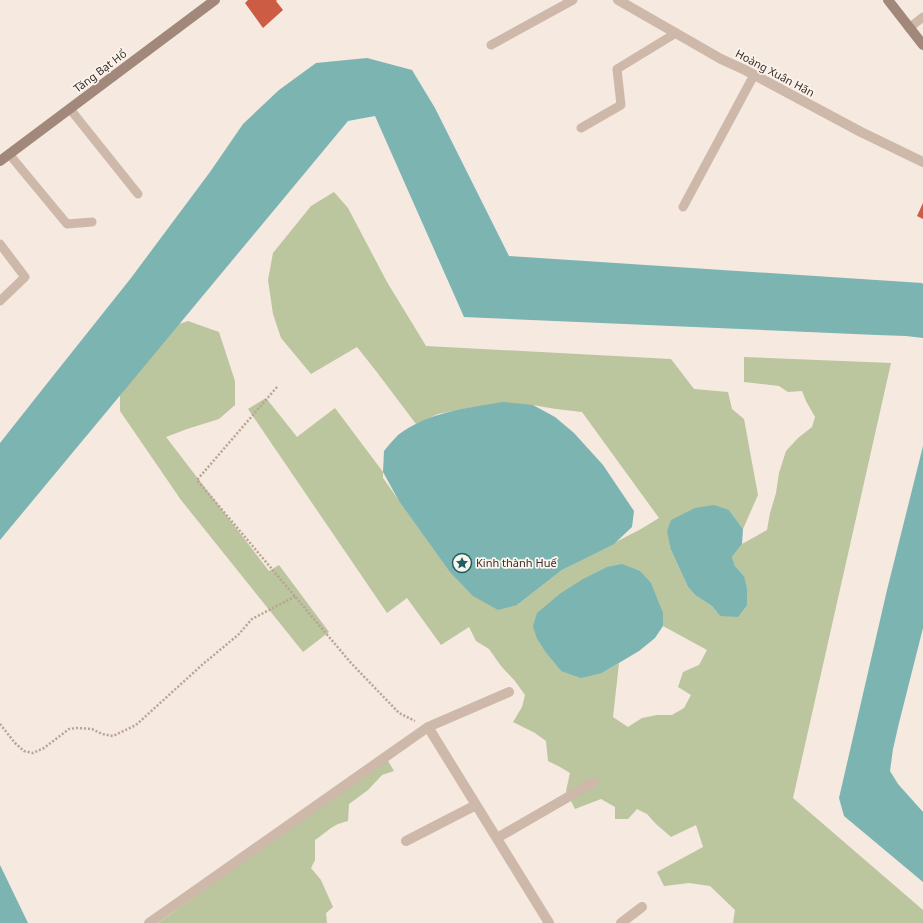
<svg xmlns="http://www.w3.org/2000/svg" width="923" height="923" font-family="'Noto Sans',sans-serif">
	<rect width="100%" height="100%" fill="#f5e9e0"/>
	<!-- green -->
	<path fill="#bbc59e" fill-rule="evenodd" d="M334,192L348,208L387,282L426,346L671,359L694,389L728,392L732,409L744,419L758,495L743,529L729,510L671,550L688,587L695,595L712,606L720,616L744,576L735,566L732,557L742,544L767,530L770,513L776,493L779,473L786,451L798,438L812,427L815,417L806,401L802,391L788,392L779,386L744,382V357L891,363L793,798L923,910V923H733L735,910L710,886L689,883L664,886L657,872L703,847L696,825L671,837L656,824L647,814L637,809L628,819H615V807L601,799L575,809L566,791L570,773L560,767L548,761L546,741L535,733L513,722L522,707L525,695L515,681L501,666L489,649L476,641L469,627L441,645L407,598L387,613L248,409L266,398L297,437L335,408L383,472V478L449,571L517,605L562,570L641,529L659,518L582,412L556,409L533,405L480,406L438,414L416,424L376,371L357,347L311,374L281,338L273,314L268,280L273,253L311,206ZM663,613V626L707,650L699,665L683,672L678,687L691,695L684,708L672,715H657L642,718L628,727L613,717L619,663L602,673L561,671L546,653L537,639Z
		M188,321L219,332L235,381V405L219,419L187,429L166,437L269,571L279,565L329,632L303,652L181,500L120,411V377L158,331Z
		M387,759L394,771L382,775L368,790L349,804L348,821C344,822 341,823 338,824C329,828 323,835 315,840V860L311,868L321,880L333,907L326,913L327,923H158Z"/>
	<!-- water -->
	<path fill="#7cb4b2" d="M367,58L412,70L435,108L509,256L922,283L923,284V338L906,336L877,335L464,317L375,116L348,121L0,540V443L49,381L131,278L210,172L243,124L279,90L316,63Z
		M503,402L533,405L555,417L574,433L603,465L634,511L632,527L614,544L562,570L517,605L498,610L473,596L449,571L399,501L383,472L384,451C388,446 393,440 398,435C428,412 467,408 503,402Z
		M923,446V628L899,723L893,749L890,771L898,784L923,812V882L844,816L839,798L887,590Z
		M714,505L729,510L743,529L742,544L732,557L735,566L744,576L747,589V605L738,617L720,616L712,606L695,595L688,587L671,550L667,531L671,520L695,508Z
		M622,564L640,571L651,583L663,613V626L655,638L639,651L602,673L581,678L561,671L546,653L537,639L533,626L537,613L561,593L583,579L607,567Z
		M0,865L28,923H0Z"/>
	<!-- building -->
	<path fill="#cd5c45" d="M248,0H277L276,1L283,10L263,28L245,3Z
		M923,203V219L917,216Z"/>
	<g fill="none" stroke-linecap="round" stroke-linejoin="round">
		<!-- path -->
		<path stroke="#baa294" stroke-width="2.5" stroke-dasharray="2 2" stroke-linecap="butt" d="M277,387L197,480L351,663L399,713L415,721
			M0,724L15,743L24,751L33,753L44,748L69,729L77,728L92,729L102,734L113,736L136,725L203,664L238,635L252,619L296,596"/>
		<!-- lane -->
		<path stroke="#ceb8aa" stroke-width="9" d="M909,28L923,17
			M491,45L573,0
			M70,109L138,194
			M581,128L621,105L617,69L676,33
			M9,154L67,224L92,222
			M683,207L754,75
			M0,244L25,277L0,301"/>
		<!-- street -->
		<path stroke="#ceb8aa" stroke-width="10" d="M618,0L721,59L745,70L861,132L923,162
			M428,727L549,923
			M497,838L594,782
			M406,841L476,805
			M149,923L428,727L509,692
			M621,923L642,907"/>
		<!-- secondary -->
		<path stroke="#a2877b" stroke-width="10" d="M888,0L923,45
			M0,161L215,0"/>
	</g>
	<!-- icons -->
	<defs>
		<symbol id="sight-ring" viewBox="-11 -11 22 22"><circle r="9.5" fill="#fbf4ed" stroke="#1c6060" stroke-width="1.5"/><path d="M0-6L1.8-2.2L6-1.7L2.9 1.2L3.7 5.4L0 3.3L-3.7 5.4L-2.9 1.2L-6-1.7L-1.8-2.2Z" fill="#1c6060"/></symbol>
	</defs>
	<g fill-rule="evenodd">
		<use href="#sight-ring" x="451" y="552" width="22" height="22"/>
	</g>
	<g text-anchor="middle" stroke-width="3.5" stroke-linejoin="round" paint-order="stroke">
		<!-- street labels -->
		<g font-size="11" fill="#3b2e2a" stroke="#fbf4ed">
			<text transform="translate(100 71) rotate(-37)" y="4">Tăng Bạt Hổ</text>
			<text transform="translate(775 73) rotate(28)" y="4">Hoàng Xuân Hãn</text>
		</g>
		<!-- poi labels -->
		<g font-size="11" fill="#3b2e2a" stroke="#fbf4ed" text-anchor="start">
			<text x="476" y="567">Kinh thành Huế</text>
		</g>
	</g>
</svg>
